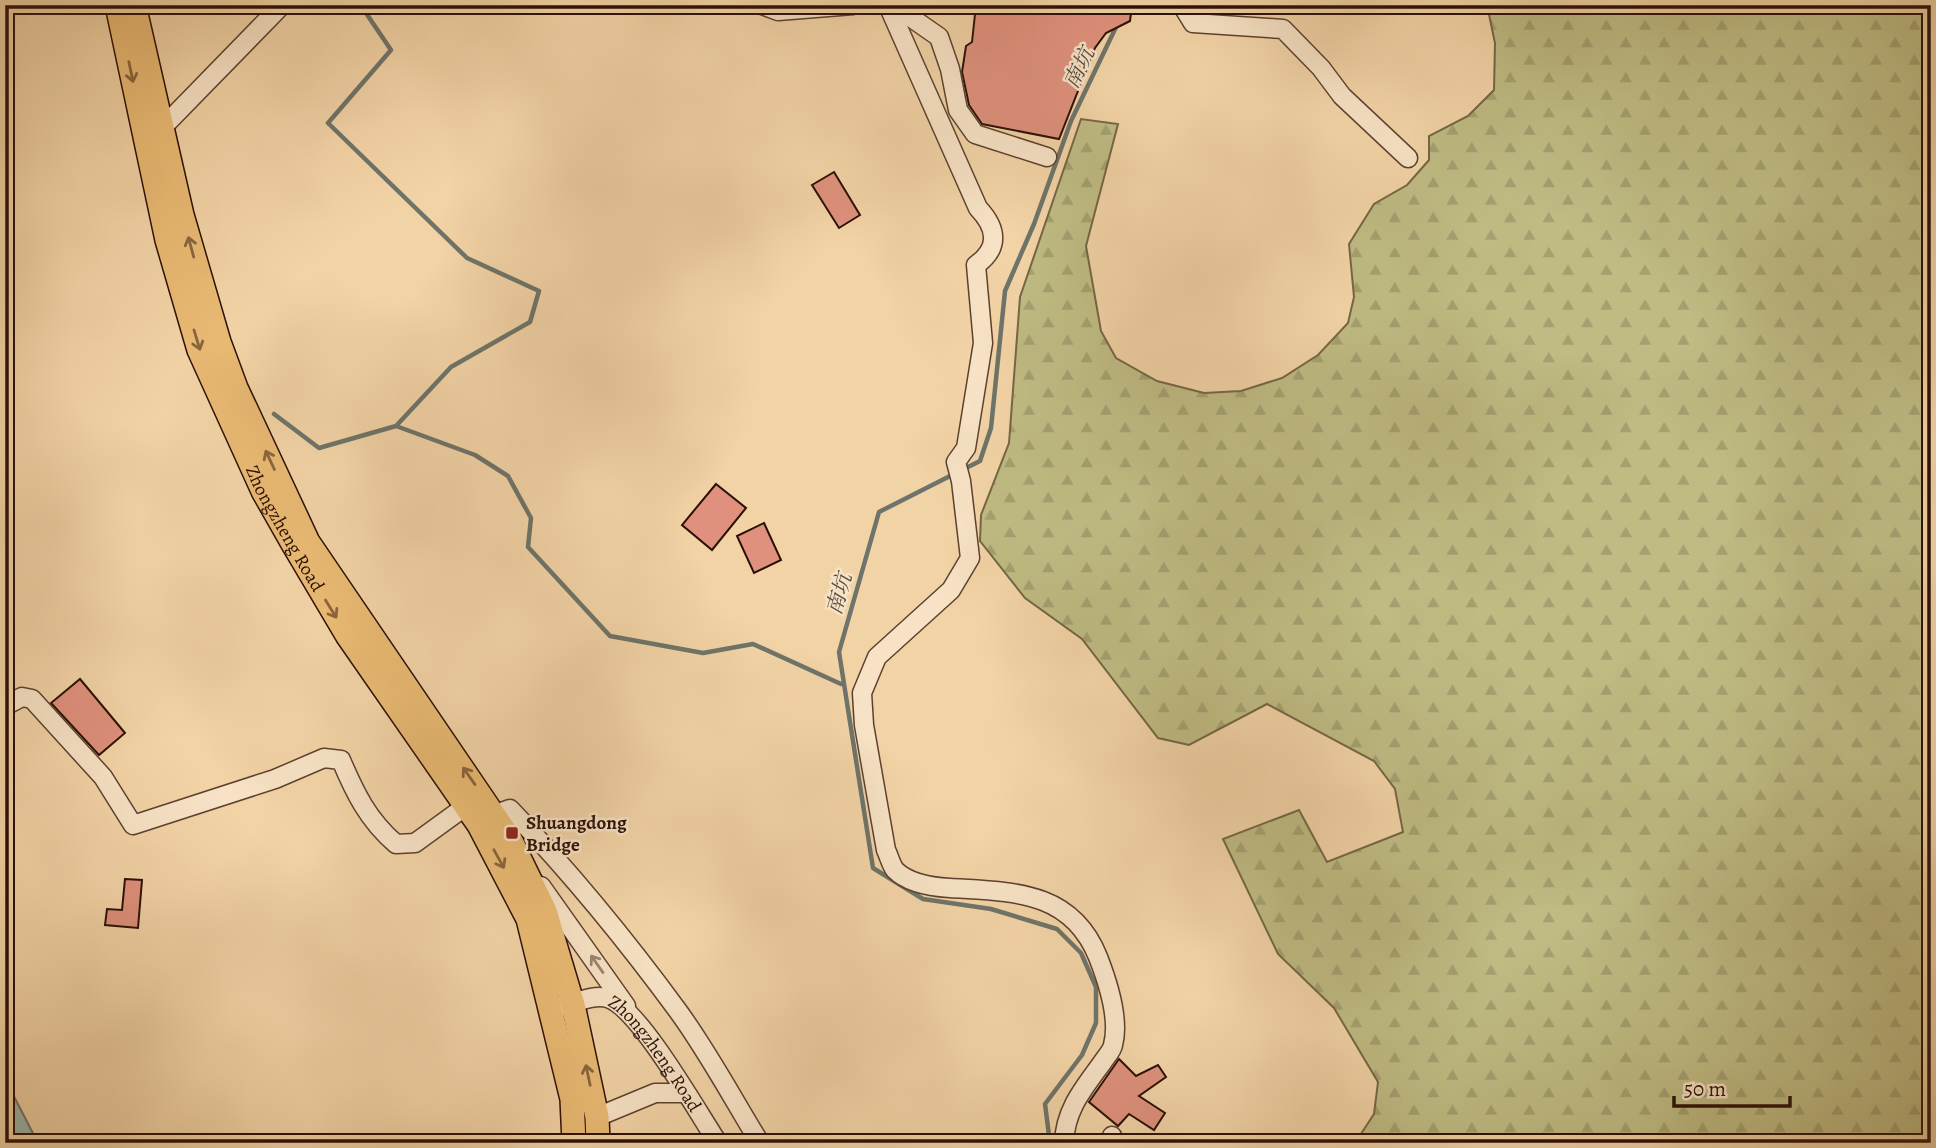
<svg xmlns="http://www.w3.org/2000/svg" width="1936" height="1148" font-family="Alegreya,'Noto Serif TC',serif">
	<defs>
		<pattern id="forest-firs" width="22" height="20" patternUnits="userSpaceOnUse" patternTransform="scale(1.75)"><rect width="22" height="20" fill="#bfbb83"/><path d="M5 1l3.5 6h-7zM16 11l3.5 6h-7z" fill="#a4a070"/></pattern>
	</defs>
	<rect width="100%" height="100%" fill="#f2d3a6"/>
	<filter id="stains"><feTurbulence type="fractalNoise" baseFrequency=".00286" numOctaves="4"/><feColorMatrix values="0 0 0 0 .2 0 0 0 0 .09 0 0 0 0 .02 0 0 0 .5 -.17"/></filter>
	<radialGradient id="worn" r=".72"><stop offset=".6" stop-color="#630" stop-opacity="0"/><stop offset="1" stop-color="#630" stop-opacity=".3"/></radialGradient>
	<!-- forest -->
	<path fill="url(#forest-firs)" stroke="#756645" stroke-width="2" d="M1487,5H1931V1143H1355L1374,1114L1378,1082L1334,1008L1278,954L1223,839L1299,810L1327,862L1403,832L1395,789L1374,761L1267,704L1189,745L1158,738L1082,639L1025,598L980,541L981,515L1009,443L1020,297L1081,119L1118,124L1086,246L1101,331L1116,358L1157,381L1204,393L1241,391L1282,378L1318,355L1348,323L1354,297L1349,244L1374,204L1407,185L1429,160V136L1468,116L1494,90L1495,43Z"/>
	<!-- water -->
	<path fill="#9bb7aa" stroke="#6e7469" stroke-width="2" d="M5,1079L38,1143H5Z"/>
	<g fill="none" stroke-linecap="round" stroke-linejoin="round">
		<!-- stream -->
		<path stroke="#6e7469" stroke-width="4.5" d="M374,5L366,13L391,50L328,123L467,258L539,291L530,322L451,367L396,426L475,455L508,476L531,518L528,547L610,636L703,653L753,644L841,684
			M1127,14L1159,5
			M274,414L319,448L396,426
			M962,470L980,461L991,428L1005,291L1034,224L1071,121L1117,25
			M954,474L879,512L839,652L873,868L923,899L991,909L1057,929L1081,953L1096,987V1023L1082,1055L1045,1104L1050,1143"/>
	</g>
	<!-- building -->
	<path fill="#df917d" stroke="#2b1007" stroke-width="2" d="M976,5H1132L1130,21L1106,33L1095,48L1059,139L982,124L969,105L962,72L966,46L972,42Z
		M834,172L860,215L839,228L812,185Z
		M716,484L746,508L712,550L682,525Z
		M764,523L781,560L754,573L737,536Z
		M80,679L125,733L99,755L51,703Z
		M125,879L142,880L138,928L105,925L107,909L122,910Z
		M1119,1059L1136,1076L1158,1065L1166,1077L1139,1096L1165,1113L1154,1130L1129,1114L1118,1126L1089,1102Z"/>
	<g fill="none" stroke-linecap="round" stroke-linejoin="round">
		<defs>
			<g id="minor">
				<path d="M762,5L778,11L853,5"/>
				<path d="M888,5L978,208C997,228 1000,248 976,265L983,343L966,448L956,462L961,481L970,558L951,590L877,657L862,693L864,725L886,850C889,856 891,865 895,870C908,883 932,887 950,888C1012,892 1071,890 1098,957C1107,980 1120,1019 1113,1045C1112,1051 1105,1058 1102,1063C1083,1089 1065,1110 1064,1143"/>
				<path d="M893,5L939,37L950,69L958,110L975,134L1047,157"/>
				<path d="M1182,5L1193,23L1283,29L1321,68L1342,96L1408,158"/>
				<path d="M162,128L282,5"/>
				<path d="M5,706L22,697L32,699L103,777L133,825L275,779L324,758L341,760C355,793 368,820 396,844L415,843L466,806"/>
				<path d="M496,814L510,809C570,872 626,940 678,1011C708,1052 733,1099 760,1143"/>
				<path d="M541,886L626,1006"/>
				<path id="s1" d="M552,1009C569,1006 594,992 610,999C641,1012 697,1111 718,1143"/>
				<path d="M597,1117L655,1093H685"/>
				<path d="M1112,1136L1113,1143"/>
			</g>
			<g id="major">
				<path id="s2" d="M117,5L167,240L199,350L263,491L292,542L347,635L479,825L528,919L572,1099L574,1143"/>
				<path d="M134,5L182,215L219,342L236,388L308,542L510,839L545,911L573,1005L597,1117L598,1143"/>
			</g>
		</defs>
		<!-- minor casing -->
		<use href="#minor" stroke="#5d412f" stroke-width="21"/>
		<!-- major casing -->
		<use href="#major" stroke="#2b1007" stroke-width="26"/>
		<!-- minor -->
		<use href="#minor" stroke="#f7e2c5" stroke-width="18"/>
		<!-- major -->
		<use href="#major" stroke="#e9ba73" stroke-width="23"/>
	</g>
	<!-- one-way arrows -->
	<defs><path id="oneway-shaft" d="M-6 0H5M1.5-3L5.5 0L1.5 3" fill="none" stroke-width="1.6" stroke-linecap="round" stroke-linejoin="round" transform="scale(1.75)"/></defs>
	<g stroke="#8a653d">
		<use href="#oneway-shaft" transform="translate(131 72) rotate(78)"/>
		<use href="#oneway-shaft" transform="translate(191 247) rotate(-105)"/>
		<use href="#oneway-shaft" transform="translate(197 340) rotate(73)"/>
		<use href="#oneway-shaft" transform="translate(270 460) rotate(-115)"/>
		<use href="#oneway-shaft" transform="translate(331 609) rotate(58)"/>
		<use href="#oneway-shaft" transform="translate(469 776) rotate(-125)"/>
		<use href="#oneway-shaft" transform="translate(499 859) rotate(61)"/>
		<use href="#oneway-shaft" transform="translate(588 1075) rotate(-102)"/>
	</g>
	<use stroke="#9b8470" href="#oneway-shaft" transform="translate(597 964) rotate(-125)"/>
	<!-- markers -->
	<rect fill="#8f2418" stroke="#f7e2c5" stroke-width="2.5" x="505" y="826" width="14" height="14" rx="3.5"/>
	<g text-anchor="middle" stroke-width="5" stroke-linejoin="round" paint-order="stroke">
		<!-- street labels -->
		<g font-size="19" fill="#2b1007" stroke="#f7e2c5">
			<text dy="7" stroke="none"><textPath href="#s2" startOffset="553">Zhongzheng Road</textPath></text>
			<text dy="7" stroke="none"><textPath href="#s1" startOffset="131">Zhongzheng Road</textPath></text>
		</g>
		<!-- poi labels -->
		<g font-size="19" font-weight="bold" fill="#2b1007" stroke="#f7e2c5" text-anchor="start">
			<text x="526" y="829">Shuangdong<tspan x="526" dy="22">Bridge</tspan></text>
		</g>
		<!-- water labels -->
		<g font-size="21" font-style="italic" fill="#524a40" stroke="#f7e2c5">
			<text transform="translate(1079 68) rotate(-64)" y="7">南坑</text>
			<text transform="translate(839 594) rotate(-74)" y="7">南坑</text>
		</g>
	</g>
	<!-- margin -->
	<rect width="1936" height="1148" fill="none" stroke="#f2d3a6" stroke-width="28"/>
	<rect x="7" y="7" width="1922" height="1134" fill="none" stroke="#2b1007" stroke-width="3.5"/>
	<rect x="14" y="14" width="1908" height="1120" fill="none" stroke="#2b1007" stroke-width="2"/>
	<!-- scale -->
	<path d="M1674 1096v10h116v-10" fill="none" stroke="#2b1007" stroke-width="3.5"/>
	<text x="1684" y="1096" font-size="21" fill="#2b1007" stroke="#f7e2c5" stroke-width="5" paint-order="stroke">50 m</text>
	<rect width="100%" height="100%" filter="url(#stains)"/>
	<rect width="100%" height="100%" fill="url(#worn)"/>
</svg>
